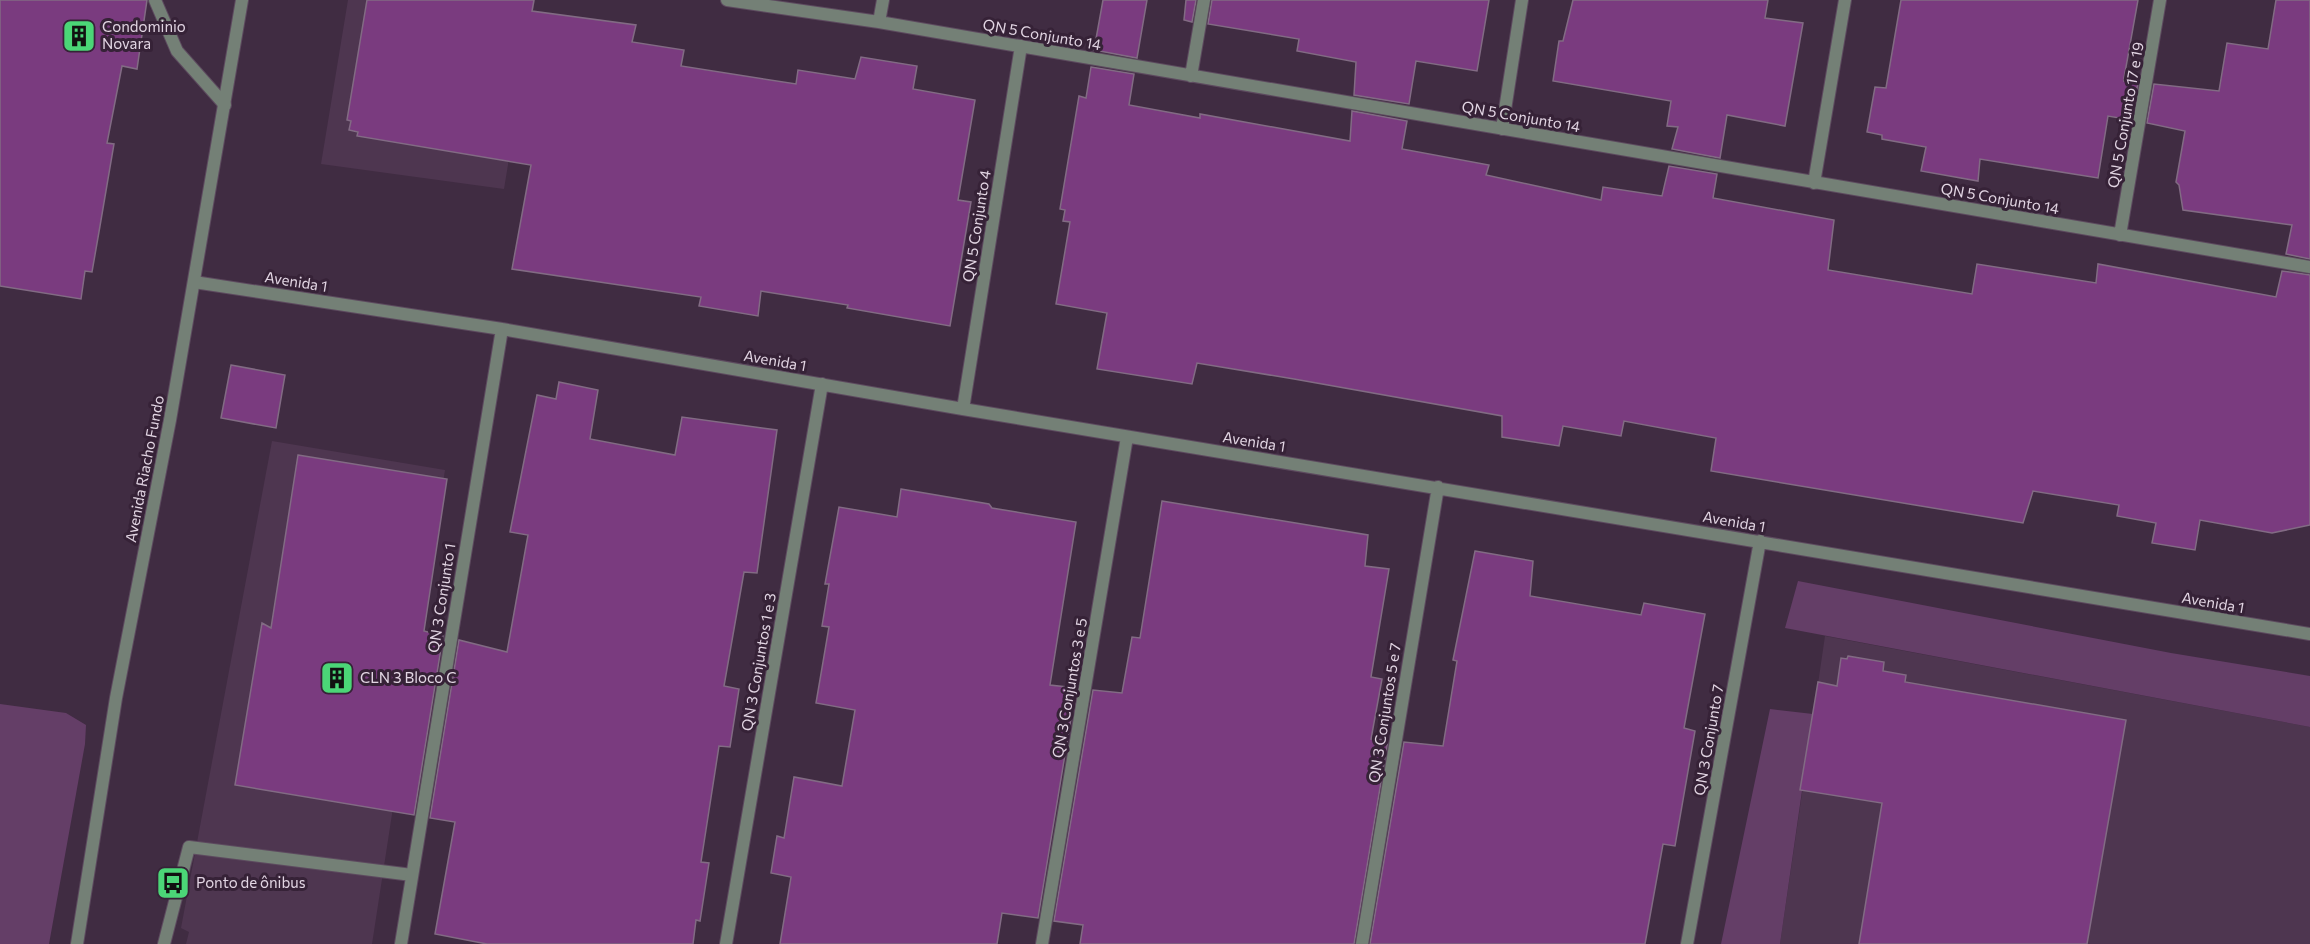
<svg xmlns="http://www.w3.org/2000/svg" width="2310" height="944" font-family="Commissioner,sans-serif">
	<rect width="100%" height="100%" fill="#402c42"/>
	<!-- built -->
	<path fill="#4e3650" d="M348,0H535L504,189L321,164Z
		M272,441L445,470L372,944H186L189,932L181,928Z
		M1825,636L2310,727V944H1780Z"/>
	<!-- green -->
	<path fill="#643e67" d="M1798,581L2171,653L2310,676V727L1785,628Z
		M0,704L66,713L86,725L85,744L49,944H0Z
		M1770,709L1813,714L1780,944H1721Z"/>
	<!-- building -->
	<path fill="#7a3b7f" stroke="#826b84" stroke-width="1.5" d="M0,0H147L137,69L122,66L107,143L114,144L100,226L92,272L85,271L81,299L0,286Z
		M367,0H534L532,11L636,25L632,42L684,50L681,66L796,84L798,70L855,79L861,57L917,66L913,89L975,100L958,200L971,202L950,326L847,308L848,305L761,291L758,316L699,306L701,297L512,269L531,165L357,136L358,132L349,130L351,121L347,120Z
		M1103,0H1147L1137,58L1094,50Z
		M1186,0H1196L1192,22L1184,20Z
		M1212,0H1489L1477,71L1416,61L1409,104L1354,95L1356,62L1297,51L1299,39L1208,24Z
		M1573,0H1768L1765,18L1803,23L1785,126L1727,115L1720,158L1672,149L1678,127L1667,126L1671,101L1553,81L1559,41H1563Z
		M1901,0H2138L2124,78V81L2138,83L2131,120L2108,116L2098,178L1980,159L1978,181L1921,171L1926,147L1882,139V135L1867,132L1875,87L1886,88Z
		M2276,0H2310V259L2286,254L2292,225L2183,210L2179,185L2176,182L2185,131L2147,123L2154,84L2219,91L2227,43L2268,49Z
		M1091,67L1134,74L1129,105L1200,118V114L1350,141L1352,111L1407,121L1402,149L1489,165L1486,175L1601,200L1603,187L1662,196L1669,166L1717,174L1713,198L1834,220L1828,270L1972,294L1977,264L2096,283L2098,264L2276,297L2282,271L2310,275V525L2272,533L2200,520L2195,550L2152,543L2156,523L2117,516L2119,505L2033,491L2023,523L1711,471L1716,438L1624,421L1621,436L1563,426L1559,446L1502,437V416L1294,379L1197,363L1192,384L1097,369L1107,313L1056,304L1070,222L1063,221L1065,210L1060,209L1079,96L1086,98Z
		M231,365L285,375L276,428L221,418Z
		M559,382L598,390L590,439L675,455L682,417L777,430L757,573L744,572L724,686L739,689L730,747L719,746L701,862L709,863L700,921L696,920L693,944H487L435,934L455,822L430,818L459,640L507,652L528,535L510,532L537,395L556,399Z
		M298,455L447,479L424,631L443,636L414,815L235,785L262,623L271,628Z
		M901,489L989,504L992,508L1076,522L1050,685L1076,688L1038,918L1002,913L997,944H780L791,877L771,873L777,836L784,838L794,777L842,786L855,710L816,703L829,627L822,626L829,584H825L839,507L897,517Z
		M1162,501L1368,535L1365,566L1389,569L1371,677L1382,679L1371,739L1388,740L1354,944H1080L1083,925L1054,921L1093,690L1122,693L1132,637L1140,638Z
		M1475,551L1533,561L1530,596L1641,615L1644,603L1705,614L1684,728L1695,731L1675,846L1663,844L1645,944H1370L1404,742L1443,746L1457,661L1453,660Z
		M1848,656L1884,662L1883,671L1906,675L1905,682L2126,720L2087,944H1859L1882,803L1800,790L1818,682L1837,686L1841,658L1847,659Z"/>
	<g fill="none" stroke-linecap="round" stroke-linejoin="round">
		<defs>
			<path id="service" d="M155,0L177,51L225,105
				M164,944L189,847L412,875"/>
			<path id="minor" d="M727,0L879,22L2310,267
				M879,22L883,0
				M1191,76L1204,0
				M1502,129L1522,0
				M1814,183L1845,0
				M2120,235L2160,0
				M194,282L502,329L963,409L2310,634
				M963,409L1021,46
				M401,944L502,329
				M726,944L822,384
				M1042,944L1127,437
				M1362,944L1438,487
				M1687,944L1760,541"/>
			<path id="tertiary" d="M77,944L116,698L170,420L242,0"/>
		</defs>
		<!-- service casing -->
		<use href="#service" stroke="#5d4a5f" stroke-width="14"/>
		<!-- minor casing -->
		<use href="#minor" stroke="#5d4a5f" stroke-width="14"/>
		<!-- tertiary casing -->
		<use href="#tertiary" stroke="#5d4a5f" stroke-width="14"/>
		<!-- service -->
		<use href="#service" stroke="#748076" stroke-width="12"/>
		<!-- minor -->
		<use href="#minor" stroke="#748076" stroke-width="12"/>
		<!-- tertiary -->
		<use href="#tertiary" stroke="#748076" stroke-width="12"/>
	</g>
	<!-- icons -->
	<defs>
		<symbol id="building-square" viewBox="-11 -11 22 22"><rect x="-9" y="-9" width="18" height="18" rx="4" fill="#4bd677" stroke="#362237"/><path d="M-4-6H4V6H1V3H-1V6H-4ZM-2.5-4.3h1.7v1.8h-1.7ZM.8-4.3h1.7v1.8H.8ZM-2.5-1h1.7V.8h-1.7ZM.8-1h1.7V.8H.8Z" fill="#111"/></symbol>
		<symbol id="bus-square" viewBox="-11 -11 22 22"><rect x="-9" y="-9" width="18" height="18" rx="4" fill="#4bd677" stroke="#362237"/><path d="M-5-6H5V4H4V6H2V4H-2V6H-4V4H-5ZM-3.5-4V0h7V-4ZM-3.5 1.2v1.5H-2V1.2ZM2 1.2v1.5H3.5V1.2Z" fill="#111"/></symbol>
	</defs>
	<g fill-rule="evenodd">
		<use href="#building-square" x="60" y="17" width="38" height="38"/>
		<use href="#building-square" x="318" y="659" width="38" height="38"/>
		<use href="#bus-square" x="154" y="864" width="38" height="38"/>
	</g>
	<g text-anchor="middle" stroke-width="6" stroke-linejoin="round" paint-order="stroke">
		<!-- poi labels -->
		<g font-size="15" fill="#e2d5e3" stroke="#362237" text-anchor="start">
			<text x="102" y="32">Condominio<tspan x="102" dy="17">Novara</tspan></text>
			<text x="360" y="683">CLN 3 Bloco C</text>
			<text x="196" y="888">Ponto de ônibus</text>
		</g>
		<!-- street labels -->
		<g font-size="15" fill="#e2d5e3" stroke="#362237">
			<text transform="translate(1042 35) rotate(10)" y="5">QN 5 Conjunto 14</text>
			<text transform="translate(2126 115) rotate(-80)" y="5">QN 5 Conjunto 17 e 19</text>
			<text transform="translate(1521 117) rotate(10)" y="5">QN 5 Conjunto 14</text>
			<text transform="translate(2000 199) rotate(10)" y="5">QN 5 Conjunto 14</text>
			<text transform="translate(977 226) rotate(-81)" y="5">QN 5 Conjunto 4</text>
			<text transform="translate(296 282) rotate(9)" y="5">Avenida 1</text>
			<text transform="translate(775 361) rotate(10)" y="5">Avenida 1</text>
			<text transform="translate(1254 442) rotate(9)" y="5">Avenida 1</text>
			<text transform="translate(145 469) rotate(-79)" y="5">Avenida Riacho Fundo</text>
			<text transform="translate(1734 522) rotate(10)" y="5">Avenida 1</text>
			<text transform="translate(442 598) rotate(-81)" y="5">QN 3 Conjunto 1</text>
			<text transform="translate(2213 603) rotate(10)" y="5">Avenida 1</text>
			<text transform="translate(759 662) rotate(-80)" y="5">QN 3 Conjuntos 1 e 3</text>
			<text transform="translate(1070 688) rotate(-80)" y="5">QN 3 Conjuntos 3 e 5</text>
			<text transform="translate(1385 713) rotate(-81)" y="5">QN 3 Conjuntos 5 e 7</text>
			<text transform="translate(1709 740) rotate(-80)" y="5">QN 3 Conjunto 7</text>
		</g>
	</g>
</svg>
